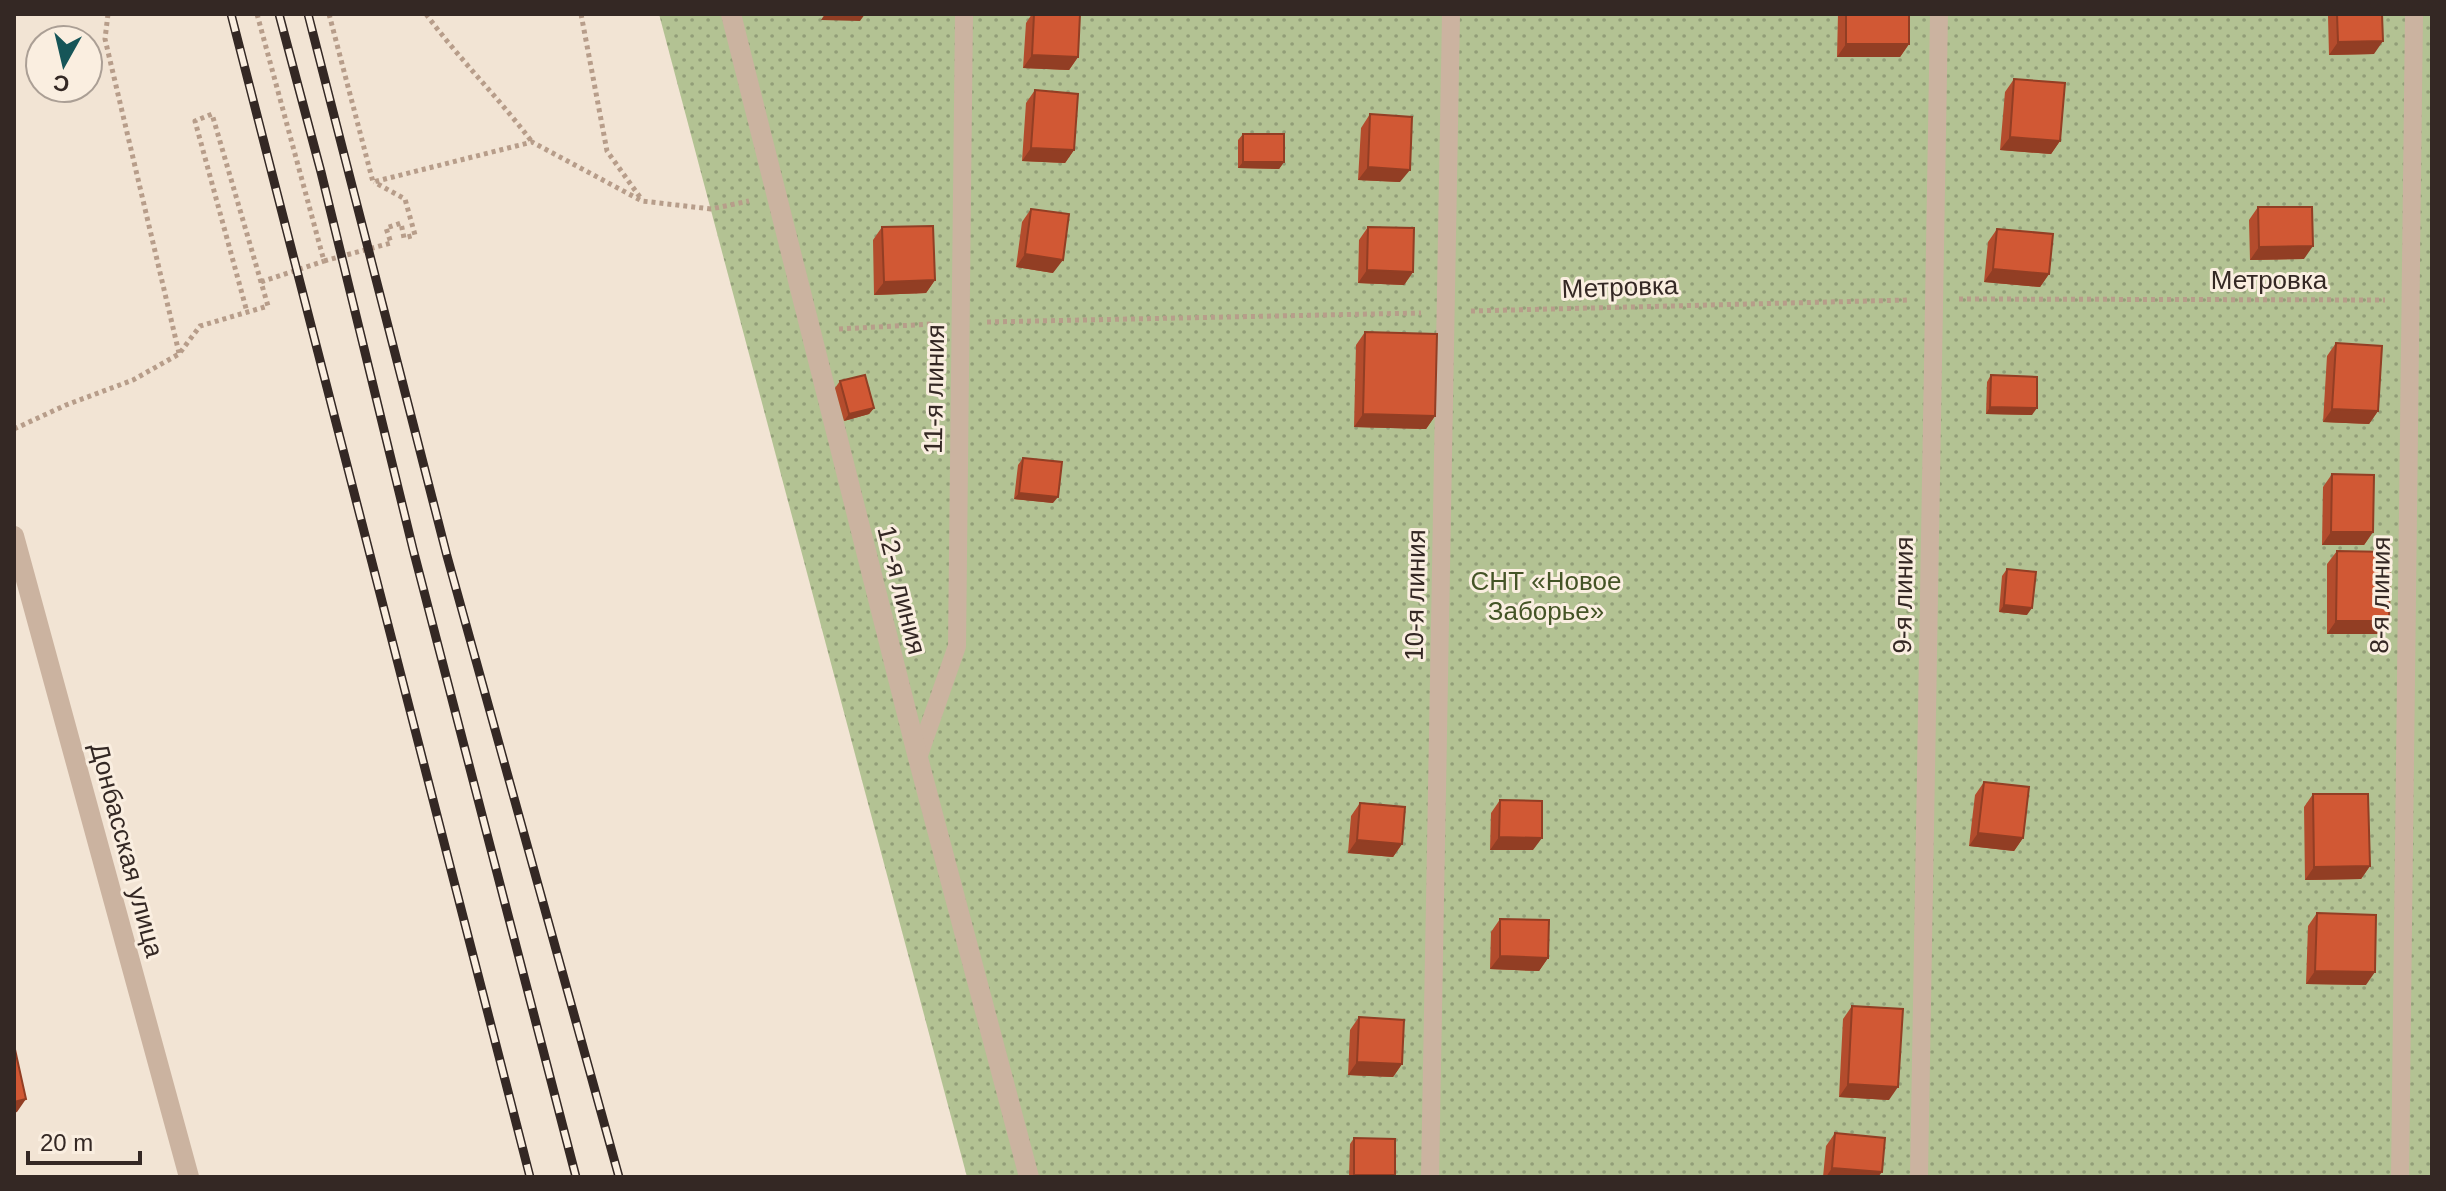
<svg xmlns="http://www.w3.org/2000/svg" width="2446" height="1191" font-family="Helvetica,sans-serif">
	<defs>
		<pattern id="garden-dots" width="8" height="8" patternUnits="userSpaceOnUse" patternTransform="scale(2)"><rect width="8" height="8" fill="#b3c293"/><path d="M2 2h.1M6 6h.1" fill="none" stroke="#929e78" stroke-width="1.8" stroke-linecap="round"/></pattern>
	</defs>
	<rect width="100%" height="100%" fill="#f2e4d4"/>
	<!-- garden -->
	<path fill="url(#garden-dots)" d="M659,14H2432V1177H967Z"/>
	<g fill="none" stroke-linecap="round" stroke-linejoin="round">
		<!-- path -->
		<path stroke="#b79d8a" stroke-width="5" stroke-dasharray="4 4" stroke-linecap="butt" d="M108,14L105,39L179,353
			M257,14L324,261L391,243L386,228L401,223L404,238L415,235L405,199L374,182
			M329,14L373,182L532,142L642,201L711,209L749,201
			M426,14C459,59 499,98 532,142
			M581,14L607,151L642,200
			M261,282L324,261
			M1959,299L2385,300
			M1471,311L1909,300
			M987,322L1421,313
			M839,329L933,324
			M14,429L66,405L133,380L179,354L200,326L268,306L212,114L195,121L247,312"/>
		<!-- lane -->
		<path stroke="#cbb3a0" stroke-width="18" d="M918,758L957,646L964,14
			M1430,1177L1451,14
			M1919,1177L1939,14
			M2400,1177L2414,14"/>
		<!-- street -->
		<path stroke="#cbb3a0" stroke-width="20" d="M731,14L918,758L1029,1177
			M14,536L189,1177"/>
		<defs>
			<path id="rail" d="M231,14L530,1177
				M279,14L321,172L413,549L576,1177
				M308,14L447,556L619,1177"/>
		</defs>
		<!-- rail casing -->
		<use href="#rail" stroke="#342824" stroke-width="9"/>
		<!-- rail -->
		<use href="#rail" stroke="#faeee0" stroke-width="6" stroke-dasharray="18" stroke-linecap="butt"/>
	</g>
	<!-- wall -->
	<path fill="#b44c2d" d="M1032,14H1080L1078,57L1069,70L1023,68L1026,23Z
		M1838,14H1909V44L1900,57H1837Z
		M2329,14H2337L2374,54L2329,55L2328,16Z
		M2014,79L2060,141L2051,154L2000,150L2005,92Z
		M1035,90L1074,150L1065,163L1022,161L1026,103Z
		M1370,114L1400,182L1358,180L1361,128Z
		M1243,134L1284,162L1279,169L1238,168V140Z
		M2258,207L2304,259L2250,260L2249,220Z
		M1031,209L1053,273L1016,267L1022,222Z
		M882,227L935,280L926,293L874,295L873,240Z
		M1368,227L1413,272L1404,285L1358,283L1359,240Z
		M1997,229L2049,274L2040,287L1984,282L1988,242Z
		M1365,332L1435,416L1426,429L1354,427L1356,345Z
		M2336,343L2378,411L2369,424L2323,422L2327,356Z
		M1991,375L2032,415L1986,414L1987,382Z
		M840,381L874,408L869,414L844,421L835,388Z
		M1023,458L1053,503L1014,499L1018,465Z
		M2332,474L2373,532L2364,545H2322L2323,487Z
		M2337,551L2389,621L2380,634H2327V564Z
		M2007,569L2027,615L1999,612L2002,576Z
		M1984,782L2023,838L2014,851L1969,846L1975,795Z
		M2313,794L2370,866L2361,879L2305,880L2304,807Z
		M1500,800L1533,850H1490L1491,813Z
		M1360,803L1402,844L1393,857L1348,853L1351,816Z
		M2317,913L2366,985L2306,984L2308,926Z
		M1500,919L1548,958L1539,971L1490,969L1491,932Z
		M1852,1006L1889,1100L1839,1097L1843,1019Z
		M1359,1017L1402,1064L1393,1077L1348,1075L1350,1030Z
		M1835,1133L1878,1177H1823L1826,1146Z
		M1354,1138L1395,1175L1394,1177H1349L1350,1144Z"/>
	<!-- shaded-wall -->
	<path fill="#923e24" d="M825,14H865L860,21L821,20Z
		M2383,41L2374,54L2329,55L2338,42Z
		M1846,44H1909L1900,57H1837Z
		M1032,55L1078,57L1069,70L1023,68Z
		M2010,137L2060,141L2051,154L2000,150Z
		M1031,148L1074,150L1065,163L1022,161Z
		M1243,162H1284L1279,169L1238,168Z
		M1368,167L1410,170L1400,182L1358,180Z
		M2313,246L2304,259L2250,260L2259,247Z
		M1025,254L1063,260L1053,273L1016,267Z
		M1993,269L2049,274L2040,287L1984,282Z
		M1367,270L1413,272L1404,285L1358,283Z
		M935,280L926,293L874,295L884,282Z
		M1990,407L2037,408L2032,415L1986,414Z
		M874,408L869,414L844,421L849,414Z
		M2332,409L2378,411L2369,424L2323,422Z
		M1363,414L1435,416L1426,429L1354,427Z
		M1019,493L1058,497L1053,503L1014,499Z
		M2331,532H2373L2364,545H2322Z
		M2004,605L2032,608L2027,615L1999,612Z
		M2336,621H2389L2380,634H2327Z
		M1978,833L2023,838L2014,851L1969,846Z
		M1499,837L1542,838L1533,850H1490Z
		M1357,840L1402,844L1393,857L1348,853Z
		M2370,866L2361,879L2305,880L2314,867Z
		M1500,956L1548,958L1539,971L1490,969Z
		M2315,971L2375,972L2366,985L2306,984Z
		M1357,1062L1402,1064L1393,1077L1348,1075Z
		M1848,1084L1898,1087L1889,1100L1839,1097Z
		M26,1099L17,1112L14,1113V1102Z
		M1832,1168L1882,1172L1878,1177H1826Z
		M1354,1175H1395L1394,1177H1353Z"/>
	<!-- building -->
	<path fill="#d15834" stroke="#923e24" stroke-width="2" d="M1034,14H1080L1078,57L1032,55Z
		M1846,14H1909V44H1846Z
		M2337,14H2382L2383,41L2338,42Z
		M2014,79L2065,83L2060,141L2010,137Z
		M1035,90L1078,94L1074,150L1031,148Z
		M1370,114L1412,117L1410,170L1368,167Z
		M1243,134H1284V162H1243Z
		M2258,207H2312L2313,246L2259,247Z
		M1031,209L1069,214L1063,260L1025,254Z
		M933,226L935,280L884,282L882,227Z
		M1368,227L1414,228L1413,272L1367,270Z
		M1997,229L2053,234L2049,274L1993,269Z
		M1365,332L1437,334L1435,416L1363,414Z
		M2336,343L2382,346L2378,411L2332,409Z
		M865,375L874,408L849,414L840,381Z
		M1991,375L2037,377V408L1990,407Z
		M1023,458L1062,462L1058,497L1019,493Z
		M2332,474L2374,475L2373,532H2331Z
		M2337,551L2390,552L2389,621H2336Z
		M2007,569L2036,572L2032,608L2004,605Z
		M1984,782L2029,787L2023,838L1978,833Z
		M2313,794H2368L2370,866L2314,867Z
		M1500,800L1542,801V838L1499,837Z
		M1360,803L1405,807L1402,844L1357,840Z
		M2317,913L2376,915L2375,972L2315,971Z
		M1500,919L1549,920L1548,958L1500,956Z
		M1852,1006L1903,1009L1898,1087L1848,1084Z
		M1359,1017L1404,1020L1402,1064L1357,1062Z
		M14,1045L26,1099L14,1102Z
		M1835,1133L1885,1138L1882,1172L1832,1168Z
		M1354,1138L1395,1139V1175H1354Z"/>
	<g text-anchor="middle" stroke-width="6" stroke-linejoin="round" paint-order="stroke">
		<!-- street labels -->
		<g font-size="26" fill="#342824" stroke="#faeee0">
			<text x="2269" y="289">Метровка</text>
			<text transform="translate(1620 287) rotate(-2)" y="9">Метровка</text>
			<text transform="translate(934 389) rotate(-89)" y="9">11-я линия</text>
			<text transform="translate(902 590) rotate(76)" y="9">12-я линия</text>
			<text transform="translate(1415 595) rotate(-89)" y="9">10-я линия</text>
			<text transform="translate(1903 595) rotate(-89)" y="9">9-я линия</text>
			<text transform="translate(2380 595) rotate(-89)" y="9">8-я линия</text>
			<text transform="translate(127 850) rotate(75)" y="9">Донбасская улица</text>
		</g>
		<!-- park labels -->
		<g font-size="26" fill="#445426" stroke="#faeee0">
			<text x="1546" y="590">СНТ «Новое<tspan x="1546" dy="30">Заборье»</tspan></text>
		</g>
	</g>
	<!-- border -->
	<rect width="2446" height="1191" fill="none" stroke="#342824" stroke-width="32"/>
	<!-- north arrow -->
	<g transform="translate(64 64) rotate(188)"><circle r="38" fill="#faeee0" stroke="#ab9f95" stroke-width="2"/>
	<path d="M0-6L14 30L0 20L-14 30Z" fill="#165558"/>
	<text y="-12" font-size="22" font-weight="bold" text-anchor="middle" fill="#342824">С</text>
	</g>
	<!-- scale -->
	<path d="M28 1151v12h112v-12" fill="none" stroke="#342824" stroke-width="4"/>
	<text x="40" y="1151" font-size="24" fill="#342824" stroke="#faeee0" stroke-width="6" paint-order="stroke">20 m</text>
</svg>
